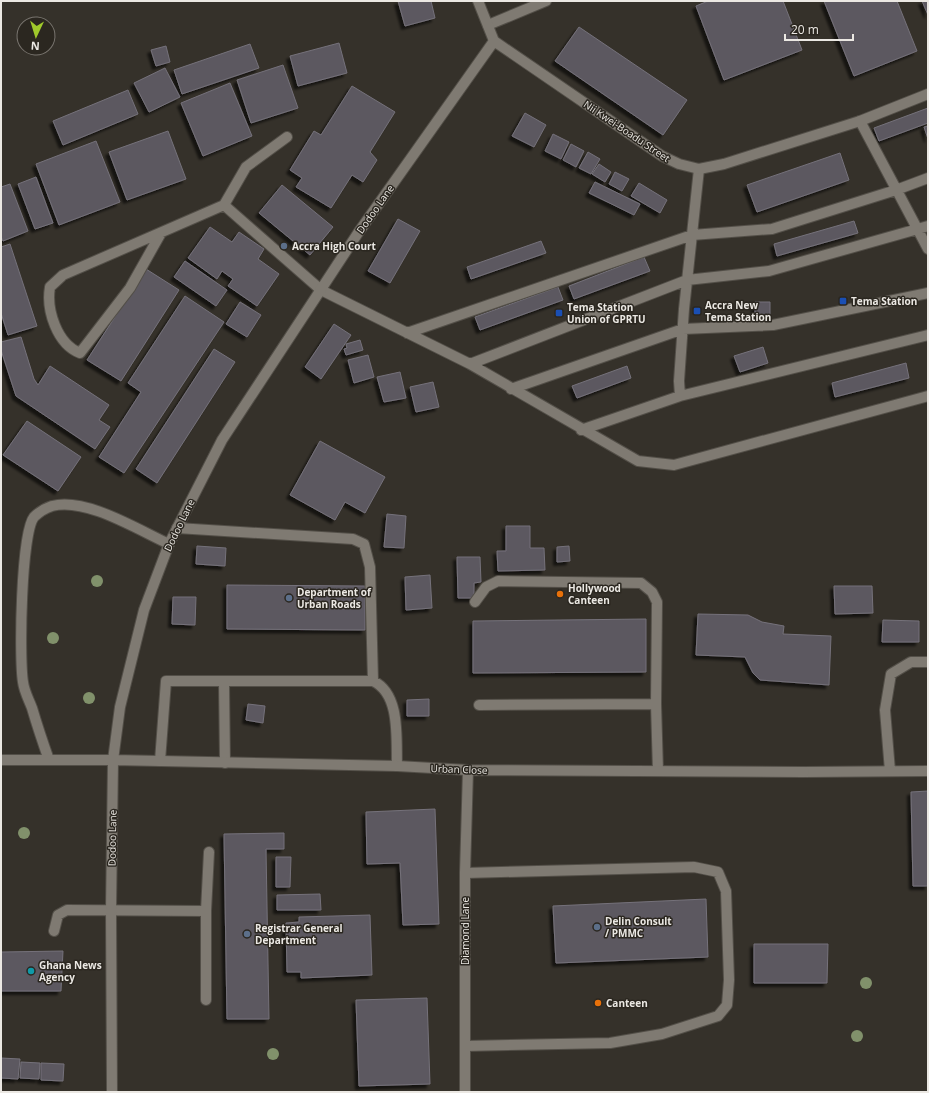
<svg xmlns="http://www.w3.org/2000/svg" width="929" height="1093" font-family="'Open Sans',sans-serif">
	<defs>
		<filter id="shadow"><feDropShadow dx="-3.5" dy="3.5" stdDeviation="1" flood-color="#0009"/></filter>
	</defs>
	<rect width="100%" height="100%" fill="#35312a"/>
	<!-- building -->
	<path fill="#5c5961" stroke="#75717a" filter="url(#shadow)" d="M398,1H431L435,18L405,26Z
		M708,1H783L802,50L724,80L696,6Z
		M824,1H897L917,51L854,76Z
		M922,1H928V15Z
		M579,27L687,100L663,135L555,61Z
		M339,43L347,73L298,86L290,56Z
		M250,44L259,68L182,94L174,70Z
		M166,46L170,62L156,66L151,50Z
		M283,65L298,108L251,123L237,80Z
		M165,68L180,97L149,112L134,83Z
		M230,83L252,136L203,156L181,103Z
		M352,86L395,112L370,152L377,160L363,182L352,175L331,208L296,187L302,178L290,170L314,131L321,135Z
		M128,90L138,114L63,145L53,121Z
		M928,108V123L879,141L874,128Z
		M525,113L546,125L534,147L512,136Z
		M928,126V139L924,127Z
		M168,131L186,179L127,200L109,152Z
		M553,134L569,142L561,159L545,151Z
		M96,141L120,202L59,225L36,164Z
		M571,144L584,151L576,167L563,160Z
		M588,152L600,159L591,174L579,168Z
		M840,153L849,180L757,212L747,185Z
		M599,164L611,172L605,182L592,174Z
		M615,172L629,179L622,191L609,184Z
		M36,177L53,223L35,229L18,184Z
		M595,182L640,204L634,215L589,193Z
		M639,183L667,200L660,213L631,196Z
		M10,184L28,231L3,241L1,237V187Z
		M282,185L333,227L310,255L259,213Z
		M398,219L420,231L390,283L368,271Z
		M854,221L858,233L777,256L774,244Z
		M210,227L232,242L239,232L264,249L258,259L279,274L257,306L228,286L233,279L222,271L217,279L188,258Z
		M541,241L546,253L471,279L467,267Z
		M10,244L37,326L8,335L1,313V247Z
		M644,257L650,271L574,299L569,286Z
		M185,261L227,290L216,306L174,277Z
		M146,269L179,290L121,381L87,360Z
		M558,287L563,300L480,330L475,317Z
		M185,296L224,322L124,473L99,457L141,392L128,383Z
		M240,302L261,315L247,337L226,324Z
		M755,302H770V317L755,316Z
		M334,324L351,335L321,379L305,367Z
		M21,337L34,379L38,385L50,366L109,405L99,420L110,427L95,449L16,396L1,350V342Z
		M360,340L363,350L346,355L344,349L347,348L346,344Z
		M763,347L768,363L740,372L734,356Z
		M214,349L235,362L157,483L136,469Z
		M368,355L374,377L354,383L348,360Z
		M906,363L909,378L835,397L832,383Z
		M627,366L631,378L577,398L572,386Z
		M400,372L406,398L384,402L377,377Z
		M433,382L439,407L416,412L410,387Z
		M27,421L81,457L58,491L3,455Z
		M320,441L385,477L365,513L345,502L335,520L290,495Z
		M387,514L406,516L404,548L384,547Z
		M506,526H530V548H544L545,570L498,571L497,551H506Z
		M197,546L226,548L225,566L196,564Z
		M569,546L570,561L557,562V547Z
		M457,557H480L481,582L474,583V598H458Z
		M430,575L432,608L406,610L405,577Z
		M227,585L365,586V630L227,629Z
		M834,586H872L873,613L835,614Z
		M173,597H196L195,625L172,624Z
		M698,614L748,615L762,622L784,626L783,634L831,636L829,685L760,680L753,673L745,657L696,655Z
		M646,619V672L473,673V621Z
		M883,620L919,621V642H882Z
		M429,699V716H407V700Z
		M248,704L265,706L263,723L246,720Z
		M928,791V886H913L911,792Z
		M435,809L439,924L403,925L400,863L367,864L366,812Z
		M284,833V849H266L269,1019H227L224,834Z
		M276,857H291L290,887H276Z
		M320,894L321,910H277V895Z
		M706,899L708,957L556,963L553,906Z
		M370,915L372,975L301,978V972H287L286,923L299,922V917Z
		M754,944H828L827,983H754Z
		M63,951L61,991H1V952Z
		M427,998L430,1084L359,1086L356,1000Z
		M1,1058L20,1059L18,1079L1,1078Z
		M21,1062L40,1063L39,1079L20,1078Z
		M41,1063L64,1064L63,1081L41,1080Z"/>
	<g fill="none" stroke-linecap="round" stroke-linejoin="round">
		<defs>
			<path id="service" d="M488,25L546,1
				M860,121L928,249
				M224,205L321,290L470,364L638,461L674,465L928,396
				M161,233L130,288L80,353C57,344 46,310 50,287L63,275L224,205L246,167L287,137
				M407,333L692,235L772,229L896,190L928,178
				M470,364L687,280L769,271L928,226
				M511,389L683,329L773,325L928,293
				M680,396L928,335
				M581,430L680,396L679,381L684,309L699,169
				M177,528L353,539L364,544L370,567L373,681
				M475,602L486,587L498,581L641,583L652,592L657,602L656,704L658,771
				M224,682L225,763
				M479,705L656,704
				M1,760H113
				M49,760C43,743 37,725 32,708C29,700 24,691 23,682C19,658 21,533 34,517C39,512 46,508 52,506C86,497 138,530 169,544
				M160,761L166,681H373C401,694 396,739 397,766
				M890,771L885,710L891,674L911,662H928
				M804,772L928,771
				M54,931L58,915L67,910L206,911L209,852
				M206,1000V911
				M465,1046L610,1043L662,1034L718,1016L727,1005L729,980L726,891L718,872L694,867L465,873"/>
			<path id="minor" d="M478,1L494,41L662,156L679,164L699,169L724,164L860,121L928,94
				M113,760L397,766L468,770L804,772
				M112,1092L111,911L113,760L120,707L144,610L169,544L222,440L358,233L494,41
				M465,1092V873L468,770"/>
		</defs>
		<!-- service casing -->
		<use href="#service" stroke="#534f48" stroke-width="12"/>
		<!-- minor casing -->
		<use href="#minor" stroke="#534f48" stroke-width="12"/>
		<!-- service -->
		<use href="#service" stroke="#7f7a72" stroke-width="10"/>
		<!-- minor -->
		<use href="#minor" stroke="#7f7a72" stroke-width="10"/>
	</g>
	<!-- trees -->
	<g fill="#81916b">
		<circle cx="97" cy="581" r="6"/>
		<circle cx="53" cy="638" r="6"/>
		<circle cx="89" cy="698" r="6"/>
		<circle cx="24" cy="833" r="6"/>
		<circle cx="866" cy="983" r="6"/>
		<circle cx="857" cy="1036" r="6"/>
		<circle cx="273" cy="1054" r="6"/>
	</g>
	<!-- markers -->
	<g fill="#5c6f8a" stroke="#2b2720" stroke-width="1.5">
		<circle cx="284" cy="246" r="4"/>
		<circle cx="289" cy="598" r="4"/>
		<circle cx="597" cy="927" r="4"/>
		<circle cx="247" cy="934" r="4"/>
	</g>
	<g fill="#1a4fb4" stroke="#2b2720" stroke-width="1.5">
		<rect x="839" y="297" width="8" height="8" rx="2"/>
		<rect x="693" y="307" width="8" height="8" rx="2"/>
		<rect x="555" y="309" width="8" height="8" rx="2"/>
	</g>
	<g fill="#e8710a" stroke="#2b2720" stroke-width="1.5">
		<circle cx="560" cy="594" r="4"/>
		<circle cx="598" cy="1003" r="4"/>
	</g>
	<circle fill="#0f9aa8" stroke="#2b2720" stroke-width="1.5" cx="31" cy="971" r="4"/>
	<g text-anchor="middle" stroke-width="3" stroke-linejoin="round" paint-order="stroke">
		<!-- street labels -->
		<g font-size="10" fill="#ebe8e3" stroke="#2b2720">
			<text transform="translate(627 131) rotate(34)" y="4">Nii Kwei-Boadu Street</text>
			<text transform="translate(375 209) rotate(-55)" y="4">Dodoo Lane</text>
			<text transform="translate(179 525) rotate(-64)" y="4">Dodoo Lane</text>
			<text transform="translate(459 769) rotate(2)" y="4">Urban Close</text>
			<text transform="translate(112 838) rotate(-89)" y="4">Dodoo Lane</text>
			<text transform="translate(465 931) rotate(-90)" y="4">Diamond Lane</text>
		</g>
		<!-- poi labels -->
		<g font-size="10" font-weight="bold" fill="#ebe8e3" stroke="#2b2720" text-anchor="start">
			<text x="292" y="250">Accra High Court</text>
			<text x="851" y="305">Tema Station</text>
			<text x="705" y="309">Accra New<tspan x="705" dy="12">Tema Station</tspan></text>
			<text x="567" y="311">Tema Station<tspan x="567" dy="12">Union of GPRTU</tspan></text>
			<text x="568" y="592">Hollywood<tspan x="568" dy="12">Canteen</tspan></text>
			<text x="297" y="596">Department of<tspan x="297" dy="12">Urban Roads</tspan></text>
			<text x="605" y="925">Delin Consult<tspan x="605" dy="12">/ PMMC</tspan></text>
			<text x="255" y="932">Registrar General<tspan x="255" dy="12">Department</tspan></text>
			<text x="39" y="969">Ghana News<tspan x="39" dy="12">Agency</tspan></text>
			<text x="606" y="1007">Canteen</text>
		</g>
	</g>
	<!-- border -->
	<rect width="929" height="1093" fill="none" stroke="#ebe8e3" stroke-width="4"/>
	<!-- north arrow -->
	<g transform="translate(36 36) rotate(184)"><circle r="19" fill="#2b2720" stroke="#78746e"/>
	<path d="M0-3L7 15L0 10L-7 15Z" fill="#a0c92b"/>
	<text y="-6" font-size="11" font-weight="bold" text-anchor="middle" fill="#ebe8e3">N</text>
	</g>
	<!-- scale -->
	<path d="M785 34v6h68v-6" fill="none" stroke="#ebe8e3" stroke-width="2"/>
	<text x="791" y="34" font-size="12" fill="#ebe8e3" stroke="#2b2720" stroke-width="3" paint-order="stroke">20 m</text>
</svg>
